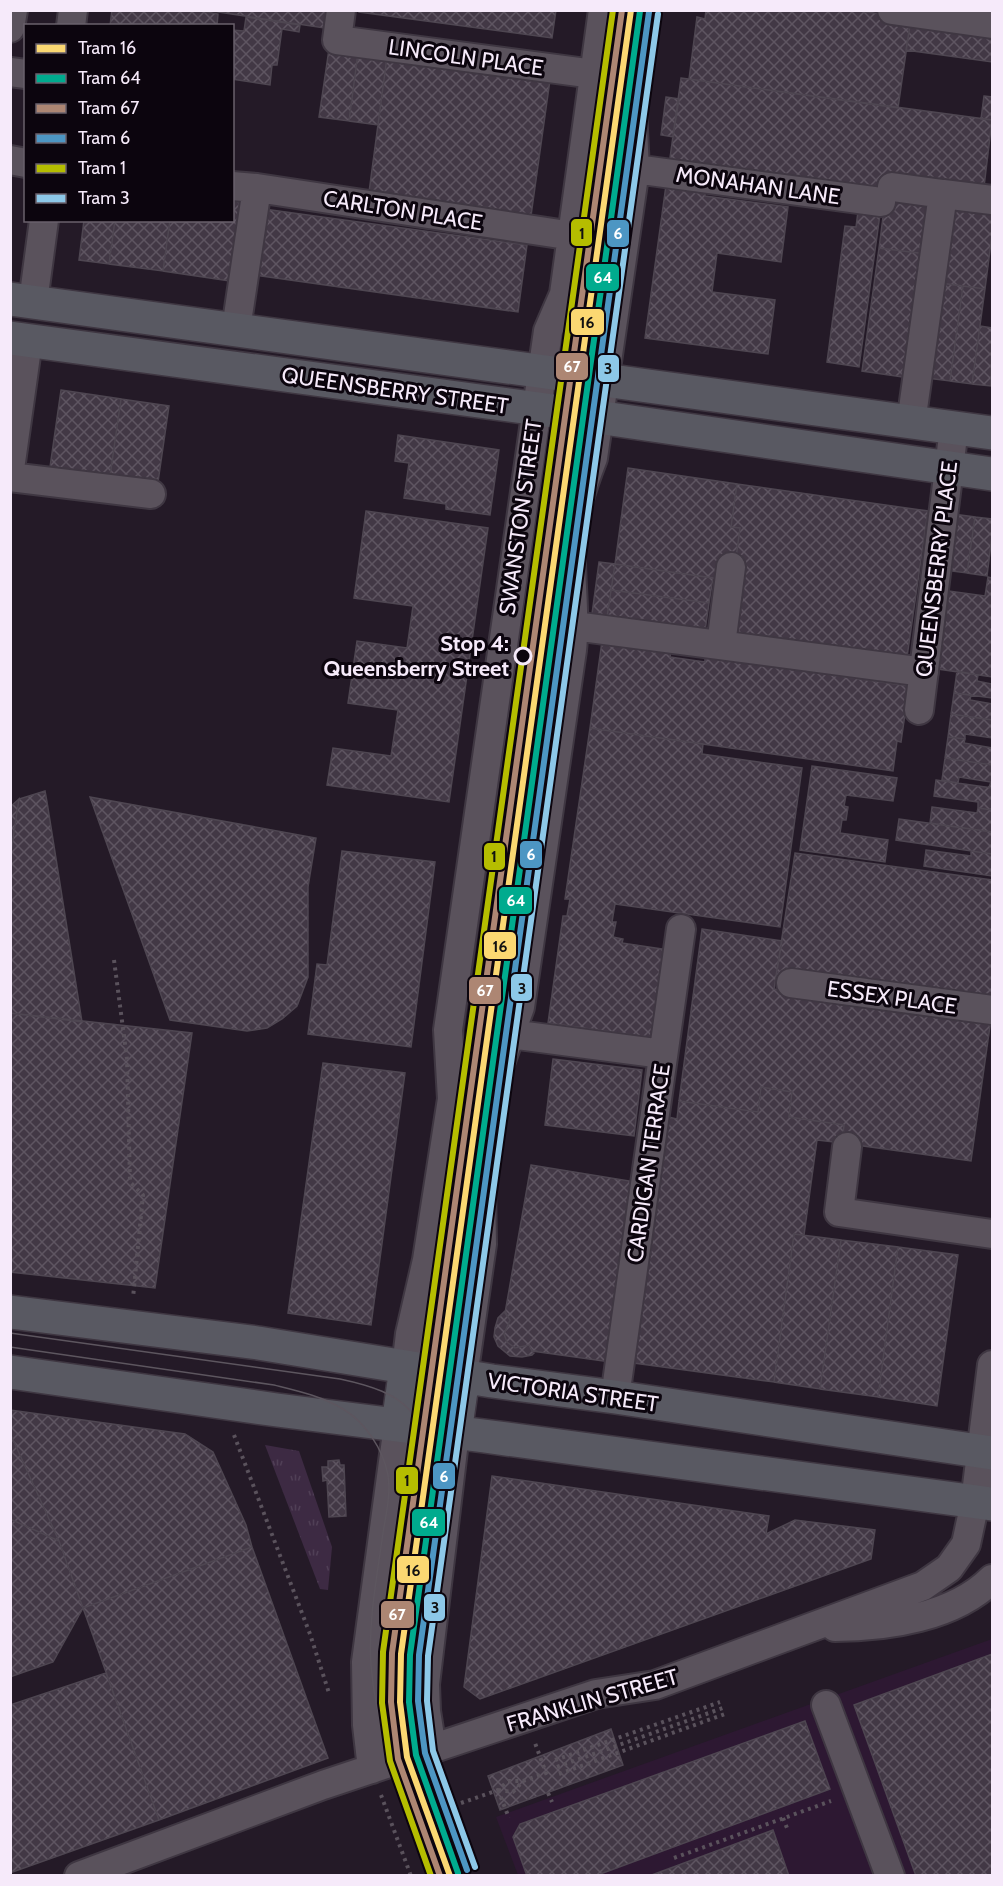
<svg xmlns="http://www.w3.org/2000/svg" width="1003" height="1886" font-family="Cabin,sans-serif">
	<defs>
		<pattern id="grass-tufts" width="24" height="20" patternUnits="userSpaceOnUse" patternTransform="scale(1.5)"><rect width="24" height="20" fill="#3d2a43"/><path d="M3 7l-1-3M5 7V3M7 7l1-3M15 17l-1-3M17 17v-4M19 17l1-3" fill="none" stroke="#503f56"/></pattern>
		<pattern id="building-cross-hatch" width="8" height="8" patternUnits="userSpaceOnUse" patternTransform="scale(1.5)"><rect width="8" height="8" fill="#423845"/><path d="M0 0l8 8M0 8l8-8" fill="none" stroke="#5e5561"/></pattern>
	</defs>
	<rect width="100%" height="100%" fill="#241a27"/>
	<!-- built -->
	<path fill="#2d1832" d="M992,1639V1875H518L496,1817Z"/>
	<!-- grass -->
	<path fill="url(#grass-tufts)" d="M265,1445L299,1451L332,1547L328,1590L320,1589Z"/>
	<!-- building -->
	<path fill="url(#building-cross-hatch)" stroke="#4e4651" stroke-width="1.5" d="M112,10H197L218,14L217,26H110Z
		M205,10H334L331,29Z
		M359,10H556L552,38L359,12Z
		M706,10H852L911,18L898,108L689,79L697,17L705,19Z
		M246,17L300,25L299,32L282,29L277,65H272L270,85L232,79V30L244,31Z
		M911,18L992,30V62L906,50Z
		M329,49L358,53L349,121L319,117Z
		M358,53L387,57L378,125L349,121Z
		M387,57L550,80L530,223L490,217L491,208L369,192Z
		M681,78L992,120L984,187L886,194L669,165Z
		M984,96L992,97V120L981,119Z
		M666,97L679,99L673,137L661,135Z
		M667,178L707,183L705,196L788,207L781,262L717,253L712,292L775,300L768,354L645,338Z
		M886,194L933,200L926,254L879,248Z
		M232,201L247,203L236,282L163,271L170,220H232Z
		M951,203L992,209V235L985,289L940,283Z
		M859,204L881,207L859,367L827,362L845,226L856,227Z
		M264,209L527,245L518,312L254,275Z
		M84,220H115L109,264L79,260Z
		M115,220H170L163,271L109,264Z
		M879,248L926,254L909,378L862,371Z
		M940,283L963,286L950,381L927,378Z
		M963,286L985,289L972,384L950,381Z
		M980,326L992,328L991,386L972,384Z
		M61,390L121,399L109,483L49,474Z
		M121,399L169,406L157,489L109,483Z
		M398,435L499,450L490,515L446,509V504L404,498L409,463L395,461Z
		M628,468L737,484L731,527L740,528L733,581L615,564Z
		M737,484L928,511L907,657L726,632L740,528L731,527Z
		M366,511L488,528L449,802L327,785L333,748L391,756L398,710L348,703L357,641L407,648L413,606L354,598Z
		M953,514L975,517L967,573L945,570Z
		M975,517L992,519V536L987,576L967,573Z
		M599,562L615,564L607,617L592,614Z
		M615,564L713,578L709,603L611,590Z
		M988,577L992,578V677L931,668L942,590L985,596Z
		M611,590L709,603L705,631L607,617Z
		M602,641L671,651L670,657L705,662V657L909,686L901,742L897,741L893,771L590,728Z
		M957,671L978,675L977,681L992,684V698L954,693Z
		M954,693L971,695L970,700L992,704V720L951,714Z
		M951,714L992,720V738L965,734V739L948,737Z
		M590,728L703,744L702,754L802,768L780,927L615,904L612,922H616L613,937L623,939L622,943L675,951L662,1039L548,1023L563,916H567L570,899H565Z
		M948,737L965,739L964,743L992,748V765L945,758Z
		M945,758L992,765V788L989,787L991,782L959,777L958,783L942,780Z
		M812,766L897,778L893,801L846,795L844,806L848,807L846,820H842L840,833L888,840L885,862L800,850Z
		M936,780L992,788V810L978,808V802L934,796Z
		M45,791L47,802L82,1022L10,1013V859L19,799Z
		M90,797L316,838L308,887V977L297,1006L282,1019L267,1028L247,1031L170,1020Z
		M19,799L10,859V807Z
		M932,807L977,813L978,808L992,810V832L930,823Z
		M899,819L992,832V854L896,840Z
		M926,850L971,856V851L992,854V876L924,866Z
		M342,851L435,862L411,1047L308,1034L317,964L327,965Z
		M795,853L992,880V1006L776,976Z
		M702,929L782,941L774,989L991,1019L971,1161L842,1143L844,1125L789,1117L792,1092L761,1087L758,1112L679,1101Z
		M10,1013L192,1033L155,1288L10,1272Z
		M553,1059L642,1070L634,1136L545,1125Z
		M323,1063L405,1073L371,1325L288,1313Z
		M761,1087L792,1092L789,1117L844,1125L842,1143L817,1140L804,1235L794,1234L774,1382L634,1363L668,1117L677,1119L679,1101L758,1112Z
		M531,1165L636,1182L610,1362L532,1351L529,1345L515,1348L507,1342L504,1334L510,1320L505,1313Z
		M794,1234L841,1240L820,1389L774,1382Z
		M841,1240L898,1247L878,1397L820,1389Z
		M898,1247L958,1255L937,1406L878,1397Z
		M505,1311L510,1320L504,1334L507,1342L515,1348L529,1345L532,1351H536L532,1355L522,1357L510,1356L498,1346L494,1337L495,1328L498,1318Z
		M10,1410L185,1434L213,1452L246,1525L252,1547L83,1608L59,1541L10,1433Z
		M10,1433L59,1541L10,1519Z
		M339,1460L340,1465H344L346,1516L329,1517L327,1480L323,1481L322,1467H328V1461Z
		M492,1476L769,1516L766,1534L795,1520L875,1530L871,1559L480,1699L464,1687Z
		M10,1519L59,1541L83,1608L53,1662L10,1677Z
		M252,1547L328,1758L159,1820L83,1608Z
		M992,1654V1876H916L854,1705Z
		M106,1673L159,1820L10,1873V1705Z
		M805,1721L830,1789L595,1876H527L513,1837L520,1824Z
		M611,1729L623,1765L500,1810L488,1776Z
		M773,1830L789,1876H649L676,1866Z"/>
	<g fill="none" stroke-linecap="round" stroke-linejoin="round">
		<defs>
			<path id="minor" d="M341,10L337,40L594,74
				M892,10L992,24
				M71,26L73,10
				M10,28L13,10
				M10,72L26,74
				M10,160L26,163
				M635,169L881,202
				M232,186L257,188L573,236
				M892,187L943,194
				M33,302L44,220
				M236,329L257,188
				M911,423L943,194L992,200
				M10,469L28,341
				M10,477L151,494
				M574,626L924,672
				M721,645L731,567
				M919,710L954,428
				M791,983L992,1010
				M510,1034L663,1054
				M847,1147L839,1212L992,1234
				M406,1367L410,1334L427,1260L452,1099L448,1030L548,331L564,294L603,10
				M463,1377L482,1244L481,1187L495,1077L520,1007L572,650C576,615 570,582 571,548C573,513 581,489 593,458L635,169L632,110L646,10
				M615,1397L681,929
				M835,1627C887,1627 954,1617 992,1579
				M826,1705L890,1876
				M432,1749L426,1711L425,1684L455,1433
				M372,1769L367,1725L366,1662L398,1425
				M79,1876L323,1785L596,1694L655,1685L923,1586L949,1568L966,1544L975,1502L992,1365"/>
			<path id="major" d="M10,299L992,433
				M10,338L576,414L992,474
				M10,1312L258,1343L492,1381L615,1397L992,1453
				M10,1372L277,1410L484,1436L992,1504
				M398,1425L406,1367
				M455,1433L463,1377"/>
		</defs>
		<!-- minor casing -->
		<use href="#minor" stroke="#3f3742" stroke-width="32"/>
		<!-- major casing -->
		<use href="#major" stroke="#3f3742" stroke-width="36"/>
		<!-- path -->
		<path stroke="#5a525c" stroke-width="4" stroke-dasharray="3 4.5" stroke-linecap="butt" d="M114,960L127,1059L130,1182L143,1195L133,1298
			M234,1435L310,1634L329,1693
			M555,1760L720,1702
			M557,1767L723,1708
			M559,1774L725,1714
			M438,1776L444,1807L468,1876
			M426,1782L430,1793
			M400,1787L405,1802
			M498,1790L509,1818
			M498,1790L513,1792L522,1782
			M548,1793L552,1802
			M381,1795L411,1876
			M461,1803L498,1790L508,1781H523L546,1773L535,1743
			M783,1818L787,1828
			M448,1835L462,1876
			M434,1840L446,1876
			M420,1845L431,1876
			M674,1858L831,1801"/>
		<!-- minor -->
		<use href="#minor" stroke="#5a525c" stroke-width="28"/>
		<!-- major -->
		<use href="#major" stroke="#595962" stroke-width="33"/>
		<!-- tram -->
		<path stroke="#5d565f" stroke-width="1.5" d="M10,1333L340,1379C406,1393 431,1413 425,1483
			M10,1347L274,1385C298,1391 321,1396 343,1409C365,1422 383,1449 388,1475C391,1494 386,1514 383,1533C377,1577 368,1621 371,1665C376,1732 402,1794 425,1857"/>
		<defs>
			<path id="tram-1" d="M450,1876L407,1757L400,1702L401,1654L631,10"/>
			<path id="tram-2" d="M458,1873L416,1755L409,1702L410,1655L640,11"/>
			<path id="tram-3" d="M440,1876L398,1759L391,1702L392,1653L622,10"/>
			<path id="tram-4" d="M467,1870L425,1753L418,1701L419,1655L649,12"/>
			<path id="tram-5" d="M431,1876L390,1761L382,1703L383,1652L613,10"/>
			<path id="tram-6" d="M475,1867L433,1751L427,1701L428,1656L658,14"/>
		</defs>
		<!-- tram-1 casing -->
		<use href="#tram-1" stroke="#0c050e" stroke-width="10"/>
		<!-- tram-2 casing -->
		<use href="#tram-2" stroke="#0c050e" stroke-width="10"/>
		<!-- tram-3 casing -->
		<use href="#tram-3" stroke="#0c050e" stroke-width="10"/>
		<!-- tram-4 casing -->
		<use href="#tram-4" stroke="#0c050e" stroke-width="10"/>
		<!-- tram-5 casing -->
		<use href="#tram-5" stroke="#0c050e" stroke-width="10"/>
		<!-- tram-6 casing -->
		<use href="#tram-6" stroke="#0c050e" stroke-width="10"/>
		<!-- tram-1 -->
		<use href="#tram-1" stroke="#fbd872" stroke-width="6"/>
		<!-- tram-2 -->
		<use href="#tram-2" stroke="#00ab8e" stroke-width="6"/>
		<!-- tram-3 -->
		<use href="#tram-3" stroke="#ad8673" stroke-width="6"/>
		<!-- tram-4 -->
		<use href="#tram-4" stroke="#4d96c3" stroke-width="6"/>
		<!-- tram-5 -->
		<use href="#tram-5" stroke="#b5bd00" stroke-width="6"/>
		<!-- tram-6 -->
		<use href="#tram-6" stroke="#8dc8e8" stroke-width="6"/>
	</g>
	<!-- markers -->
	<circle fill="#0c050e" stroke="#f6eafa" stroke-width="3" cx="523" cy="656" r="8"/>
	<g text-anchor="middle" stroke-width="6" stroke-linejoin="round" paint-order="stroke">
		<!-- street labels -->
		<g font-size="22" fill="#f6eafa" stroke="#0c050e">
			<text transform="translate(466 57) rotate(8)" y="8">LINCOLN PLACE</text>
			<text transform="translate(758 185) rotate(8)" y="8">MONAHAN LANE</text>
			<text transform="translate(403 210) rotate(9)" y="8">CARLTON PLACE</text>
			<text transform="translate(395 390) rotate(8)" y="8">QUEENSBERRY STREET</text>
			<text transform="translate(520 517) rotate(-82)" y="8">SWANSTON STREET</text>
			<text transform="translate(936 569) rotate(-83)" y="8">QUEENSBERRY PLACE</text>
			<text transform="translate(892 997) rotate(8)" y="8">ESSEX PLACE</text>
			<text transform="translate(648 1163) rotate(-82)" y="8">CARDIGAN TERRACE</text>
			<text transform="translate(573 1392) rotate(8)" y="8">VICTORIA STREET</text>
			<text transform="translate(592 1700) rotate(-16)" y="8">FRANKLIN STREET</text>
		</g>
		<!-- stop labels -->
		<g font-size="22" font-weight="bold" fill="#f6eafa" stroke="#0c050e" text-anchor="end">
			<text x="509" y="651">Stop 4:<tspan x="509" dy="25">Queensberry Street</tspan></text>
		</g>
	</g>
	<g stroke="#0c050e" stroke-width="2">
		<rect x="570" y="218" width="23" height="29" rx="6" fill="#b5bd00"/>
		<rect x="606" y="219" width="24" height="29" rx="6" fill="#4d96c3"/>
		<rect x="585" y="263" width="35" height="29" rx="6" fill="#00ab8e"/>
		<rect x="570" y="308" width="35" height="28" rx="6" fill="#fbd872"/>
		<rect x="555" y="352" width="34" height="29" rx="6" fill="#ad8673"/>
		<rect x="597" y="354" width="23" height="29" rx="6" fill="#8dc8e8"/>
		<rect x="519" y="840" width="24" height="29" rx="6" fill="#4d96c3"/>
		<rect x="483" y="842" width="23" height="29" rx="6" fill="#b5bd00"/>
		<rect x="498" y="886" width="35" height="29" rx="6" fill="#00ab8e"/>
		<rect x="483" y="931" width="34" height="29" rx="6" fill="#fbd872"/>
		<rect x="510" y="973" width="23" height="29" rx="6" fill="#8dc8e8"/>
		<rect x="468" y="976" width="34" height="29" rx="6" fill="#ad8673"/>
		<rect x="432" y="1462" width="24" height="28" rx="6" fill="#4d96c3"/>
		<rect x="395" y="1466" width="24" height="29" rx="6" fill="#b5bd00"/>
		<rect x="411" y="1508" width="35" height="29" rx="6" fill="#00ab8e"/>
		<rect x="396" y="1555" width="34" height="29" rx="6" fill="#fbd872"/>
		<rect x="423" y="1593" width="23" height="29" rx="6" fill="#8dc8e8"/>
		<rect x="380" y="1600" width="35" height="29" rx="6" fill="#ad8673"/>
	</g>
	<g font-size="16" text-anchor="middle" font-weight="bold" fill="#fff">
		<text x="618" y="239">6</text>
		<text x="603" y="283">64</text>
		<text x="572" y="372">67</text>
		<text x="531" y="860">6</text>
		<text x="516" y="906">64</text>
		<text x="485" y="996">67</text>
		<text x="444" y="1482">6</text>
		<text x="429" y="1528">64</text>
		<text x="397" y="1620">67</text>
	</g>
	<g font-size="16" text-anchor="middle" font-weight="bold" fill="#111">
		<text x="582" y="239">1</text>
		<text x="587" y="328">16</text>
		<text x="608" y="374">3</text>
		<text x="494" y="862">1</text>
		<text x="500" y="952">16</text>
		<text x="522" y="994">3</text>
		<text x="407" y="1486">1</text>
		<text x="413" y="1576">16</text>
		<text x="435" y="1613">3</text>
	</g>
	<!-- border -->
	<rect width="1003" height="1886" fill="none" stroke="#f6eafa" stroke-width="24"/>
	<!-- legend -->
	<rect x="24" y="24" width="210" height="198" fill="#0c050e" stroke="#6a616c" stroke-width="1.5"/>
	<rect x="36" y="44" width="30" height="9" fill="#fbd872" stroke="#6a616c" stroke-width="1.5"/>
	<text x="78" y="54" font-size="18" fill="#f6eafa">Tram 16</text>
	<rect x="36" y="74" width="30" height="9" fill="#00ab8e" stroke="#6a616c" stroke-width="1.5"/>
	<text x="78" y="84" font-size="18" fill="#f6eafa">Tram 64</text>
	<rect x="36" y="104" width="30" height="9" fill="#ad8673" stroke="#6a616c" stroke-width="1.5"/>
	<text x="78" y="114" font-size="18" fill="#f6eafa">Tram 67</text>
	<rect x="36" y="134" width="30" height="9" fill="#4d96c3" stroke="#6a616c" stroke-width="1.5"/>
	<text x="78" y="144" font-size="18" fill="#f6eafa">Tram 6</text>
	<rect x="36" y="164" width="30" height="9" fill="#b5bd00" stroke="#6a616c" stroke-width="1.5"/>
	<text x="78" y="174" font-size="18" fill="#f6eafa">Tram 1</text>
	<rect x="36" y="194" width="30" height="9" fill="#8dc8e8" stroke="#6a616c" stroke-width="1.5"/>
	<text x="78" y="204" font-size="18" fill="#f6eafa">Tram 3</text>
</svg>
